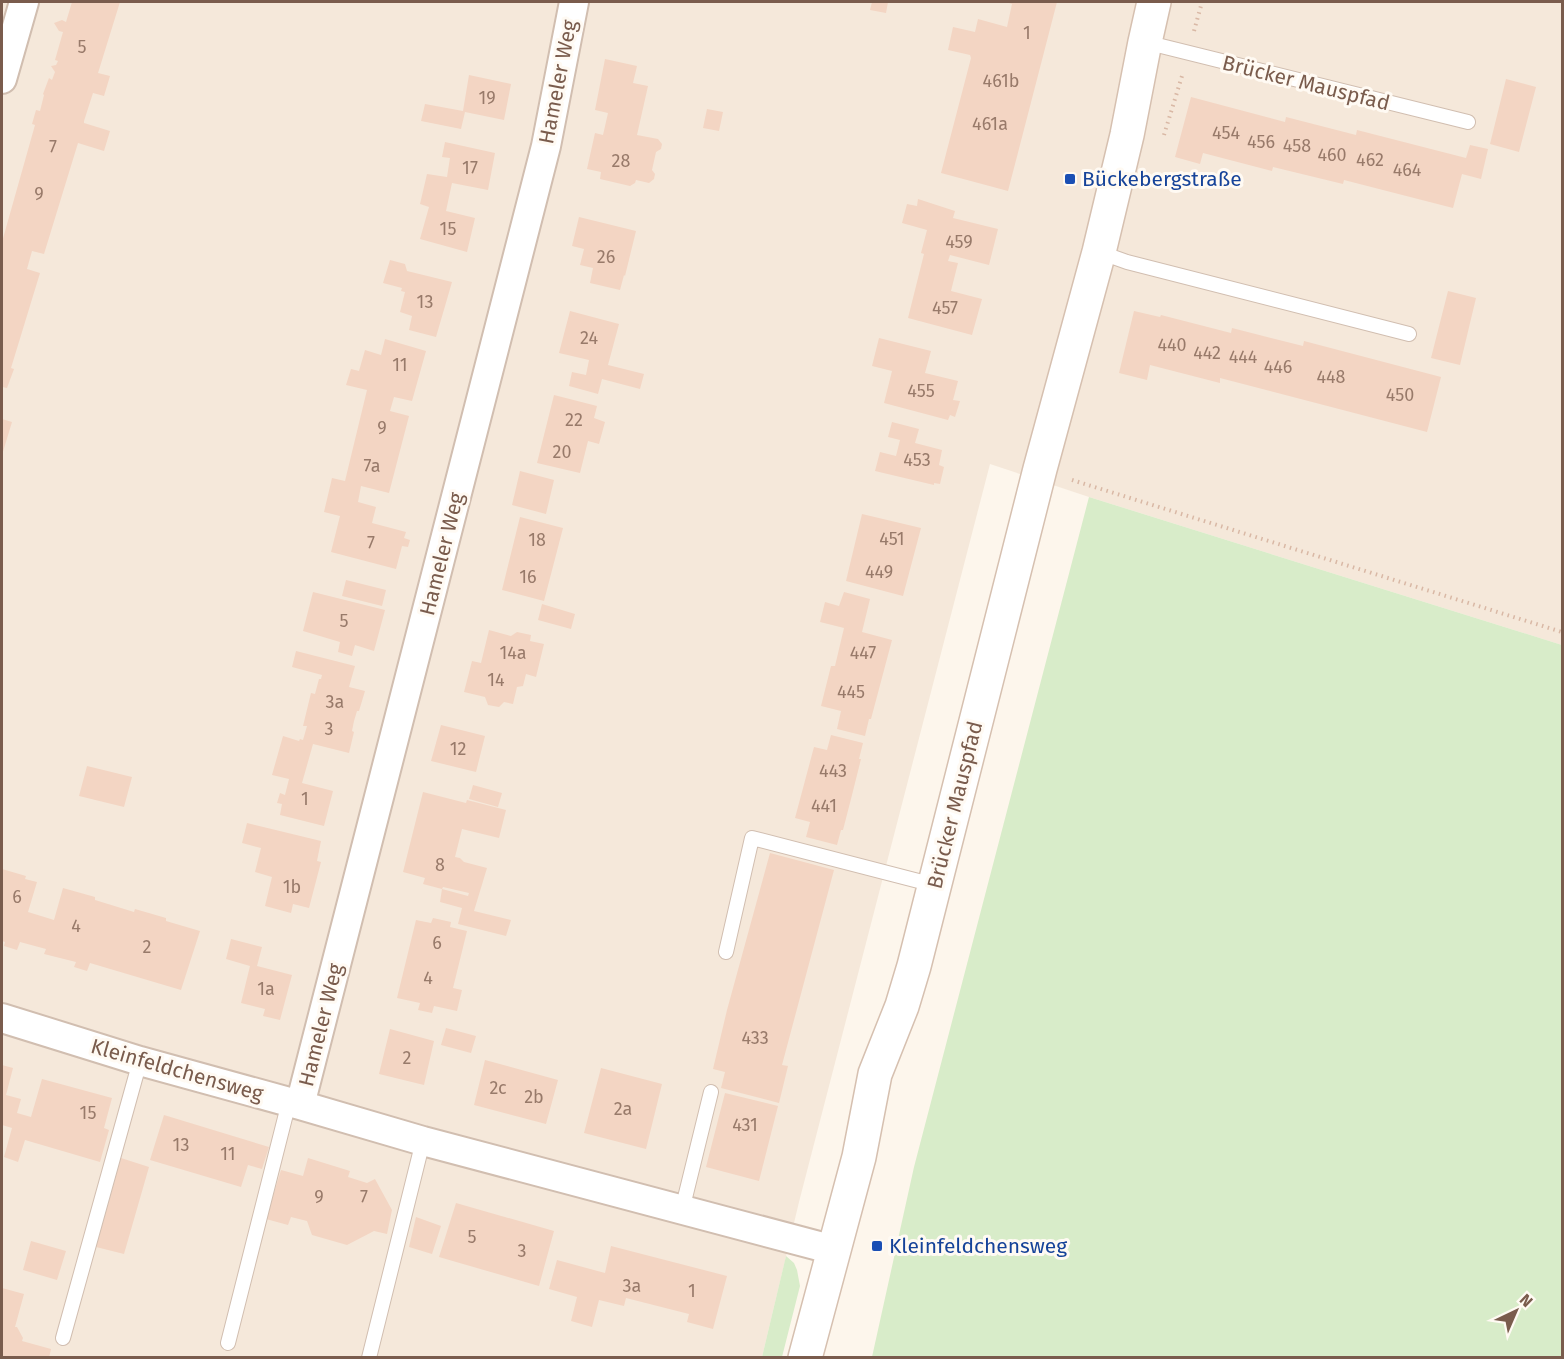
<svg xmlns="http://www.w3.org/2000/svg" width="1564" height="1359" font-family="'Fira Sans',sans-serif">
	<rect width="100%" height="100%" fill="#fdf6ec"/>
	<!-- residential -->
	<path fill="#f5e8da" d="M2,2H1562V645L1089,497L990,464L799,1202L762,1357L2,1358Z"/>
	<!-- green -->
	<path fill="#d8ecc9" d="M1089,497L1562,645V1357H872L914,1167Z
		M786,1256L794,1263L797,1270L800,1286L782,1357H762Z"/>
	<!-- building -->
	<path fill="#f3d5c3" d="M72,2H120L98,73L110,76L104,96L93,93L84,121V123L110,131L104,151L78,143L44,254L32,251L27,269L40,273L11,368L14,369L7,388L2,387V242L35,125L32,124L36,110L40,111L44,95L43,94L49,78L52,80L55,72L51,66L56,65L58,61L55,60L63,32L59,31L54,23L62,20L66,22Z
		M872,2H888L886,13L870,10Z
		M1006,2H1057L1008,191L941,173L971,58L970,55L948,50L953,27L975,32L978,19L1007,27L1012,4Z
		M605,59L637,66L633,83L648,86L637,135L658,139L662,144L661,149L656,152L652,170L655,174L654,179L649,183L636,180L635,183L630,186L600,179L601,172L587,169L595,133L603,135L608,113L595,110Z
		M469,75L511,84L504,120L465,112L461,129L421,121L425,104L463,111Z
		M1506,79L1536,87L1519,152L1490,144Z
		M1191,97L1285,122L1286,117L1356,135L1357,130L1466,158L1470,145L1488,149L1481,179L1462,174L1453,208L1344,180L1343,184L1273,167L1272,171L1203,153L1200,164L1175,157Z
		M707,109L723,112L719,131L703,128Z
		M445,142L495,153L488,190L452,183L446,211L475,218L467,252L420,239L429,207L420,204L427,174L447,177L450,158L442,157Z
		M918,199L955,211L953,218L998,229L989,265L950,255L948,261L958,263L951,291L982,299L972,335L908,318L924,254L921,253L927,230L902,223L907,204L917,206Z
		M579,217L636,231L625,276L624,275L620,290L590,283L593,268L580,265L584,249L572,246Z
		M390,260L405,264L407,271L452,282L436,337L409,330L412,316L400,312L405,292L401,291L402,288L383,283Z
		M1448,291L1476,298L1460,365L1431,358Z
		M570,311L619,324L608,365L644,374L640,389L602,379L598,394L569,386L572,372L586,375L589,360L559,353Z
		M1134,311L1160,317L1161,315L1231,333L1232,328L1303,346L1304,341L1441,377L1427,432L1220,378V383L1150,365L1147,380L1119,373Z
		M879,338L931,351L925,373L958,381L953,400L960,401L955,417L950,415L948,420L884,403L892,371L872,366Z
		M385,339L426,351L412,401L394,397L390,411L409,416L389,493L361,486L358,502L376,507L372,523L406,532L404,538L410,540L408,547L402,546L396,569L331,552L340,516L324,512L332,478L345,481L367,390L346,385L351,369L359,371L365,350L381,355Z
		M554,395L597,406L594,418L605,422L599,444L588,441L580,473L537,463Z
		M2,419L12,422L2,455Z
		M892,422L919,429L915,443L942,450L939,465L944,467L940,484L934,483V485L875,471L880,452L896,456L900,440L888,437Z
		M520,471L554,480L546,514L512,505Z
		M862,514L921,528L903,596L846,581Z
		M520,517L563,528L544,601L502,590Z
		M346,580L386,590L382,606L342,596Z
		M313,592L385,610L374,651L355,645L352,656L338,652L340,642L303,631Z
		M844,592L870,599L862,632L892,640L871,719H869L865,736L837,729L841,711L821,706L831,666H835L844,628L820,622L825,602L839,606Z
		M542,604L575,614L571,629L538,620Z
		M489,630L511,636L517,632L531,635L530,641L544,644L536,677L526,674L523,686L517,687L513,704L504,702L499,707L488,705L485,697L464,692L472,661L481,663Z
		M296,651L355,666L349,687L365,691L359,711H357L354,721L352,731L354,732L349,753L313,744L302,783L333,791L324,826L280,815L282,804L277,803L280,793L285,795L289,779L272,775L283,736L299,741L300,739L303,740L307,726H303L311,693L315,694L319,679H321L322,675L292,667Z
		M441,725L485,736L476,772L431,761Z
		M831,735L863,743L859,759H861L852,795L843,830H841L837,845L806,837L810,822L795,818L814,747L827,750Z
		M87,766L132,777L124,807L79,796Z
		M473,785L502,793L498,807L469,799Z
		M423,792L466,803L467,800L506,810L499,838L462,829L455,857L460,858L464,862L487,868L474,911L511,920L506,936L458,924L462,908L440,902L442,889L468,896L469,893L443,887L442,889L423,884L425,878L403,872Z
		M247,823L321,841L317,861L321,862L309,908L293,904L291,913L265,906L272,877L255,872L261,848L242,843Z
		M770,853L834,870L782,1065L788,1066L779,1103L721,1088L725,1072L713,1069L727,1010Z
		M2,869L26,876L25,879L37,882L28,912L54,920L63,888L95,897V900L134,912L135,909L166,918V921L200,931L181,990L90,963L87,971L74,967L76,962L44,954L46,949L20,942L17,950L4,946L5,942L2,941Z
		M433,918L451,922L450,927L467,931L453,988L462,990L457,1011L434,1006L432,1013L418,1010L420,1003L397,998L416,920L431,923Z
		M231,939L262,947L257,966L292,975L280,1020L263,1016L265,1009L241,1003L250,966L226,959Z
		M446,1028L476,1036L471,1053L441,1045Z
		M390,1029L434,1041L424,1085L379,1074Z
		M485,1060L558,1080L546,1124L474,1105Z
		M2,1065L13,1068L6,1095L21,1099L17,1113L31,1117L42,1079L112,1098L104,1128L109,1130L100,1162L25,1140L18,1162L4,1157L12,1128L2,1125Z
		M601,1068L662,1084L646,1149L584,1133Z
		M725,1093L778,1106L759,1181L706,1167Z
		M164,1115L269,1147L262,1169L248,1165L241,1187L150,1160Z
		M121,1158L149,1167L124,1254L96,1247Z
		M308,1158L350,1171L348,1177L367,1183L375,1179L392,1210L387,1234L374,1231L347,1245L312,1235L307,1221L291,1217L288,1225L266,1219L281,1170L303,1176Z
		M456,1203L554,1231L539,1286L439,1257Z
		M416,1217L441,1226L432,1254L409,1247Z
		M31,1241L66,1251L57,1280L23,1270Z
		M611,1246L727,1276L713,1329L687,1322L689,1314L626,1298L624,1306L599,1300L592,1327L571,1321L577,1297L549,1289L557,1260L605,1273Z
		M2,1288L24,1294L15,1327H17L23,1338L22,1341L51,1349L49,1358H2Z"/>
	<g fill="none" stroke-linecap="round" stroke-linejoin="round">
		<defs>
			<path id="lane" d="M1145,42L1468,122
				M1099,252L1127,262L1409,334
				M726,952L752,838L934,885
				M682,1210L711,1092
				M63,1338L140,1061
				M228,1343L289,1102
				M369,1358L423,1141"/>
			<path id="street" d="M2,79L24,2
				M2,1018L140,1061L300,1105L423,1141L834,1250
				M300,1105L546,146L574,2"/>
			<path id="secondary" d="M805,1358L859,1157L875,1074L902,1006L914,966L1040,469L1099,252L1127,135L1145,42L1154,2"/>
		</defs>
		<!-- lane casing -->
		<use href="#lane" stroke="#d1beb0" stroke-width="16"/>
		<!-- street casing -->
		<use href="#street" stroke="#d1beb0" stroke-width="32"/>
		<!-- secondary casing -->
		<use href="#secondary" stroke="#d6c0b0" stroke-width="36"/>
		<!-- path -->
		<path stroke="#d9b8a5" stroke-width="4" stroke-dasharray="1.5 4.5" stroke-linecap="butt" d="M1194,31L1202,2
			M1164,135L1182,76
			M1072,480L1562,632"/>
		<!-- lane -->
		<use href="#lane" stroke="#fff" stroke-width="14"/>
		<!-- street -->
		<use href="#street" stroke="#fff" stroke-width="28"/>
		<!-- secondary -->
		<use href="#secondary" stroke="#fff" stroke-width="33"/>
	</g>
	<!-- markers -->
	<g fill="#1a4fb4" stroke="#fffaf3" stroke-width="2">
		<rect x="1064" y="173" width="12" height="12" rx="3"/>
		<rect x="871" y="1240" width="12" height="12" rx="3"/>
	</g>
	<g text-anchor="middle" stroke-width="6" stroke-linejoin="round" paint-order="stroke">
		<!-- number labels -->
		<g font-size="18" fill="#987a6a">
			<text x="1027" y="39">1</text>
			<text x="82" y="53">5</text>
			<text x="1001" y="87">461b</text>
			<text x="487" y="104">19</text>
			<text x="990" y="130">461a</text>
			<text x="1226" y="139">454</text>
			<text x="1261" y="148">456</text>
			<text x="1297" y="152">458</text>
			<text x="53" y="153">7</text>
			<text x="1332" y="161">460</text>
			<text x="1370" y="166">462</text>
			<text x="621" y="167">28</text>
			<text x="470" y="174">17</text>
			<text x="1407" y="176">464</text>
			<text x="39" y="200">9</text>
			<text x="448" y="235">15</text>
			<text x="959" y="248">459</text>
			<text x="606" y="263">26</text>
			<text x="425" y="308">13</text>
			<text x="945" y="314">457</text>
			<text x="589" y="344">24</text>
			<text x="1172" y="351">440</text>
			<text x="1207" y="359">442</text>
			<text x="1243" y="363">444</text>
			<text x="400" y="371">11</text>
			<text x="1278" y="373">446</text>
			<text x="1331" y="383">448</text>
			<text x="921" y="397">455</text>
			<text x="1400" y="401">450</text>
			<text x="574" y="426">22</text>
			<text x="382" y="434">9</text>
			<text x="562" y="458">20</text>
			<text x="917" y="466">453</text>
			<text x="372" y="472">7a</text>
			<text x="892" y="545">451</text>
			<text x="537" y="546">18</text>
			<text x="371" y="549">7</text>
			<text x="879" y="578">449</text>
			<text x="528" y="583">16</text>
			<text x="344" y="627">5</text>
			<text x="513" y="659">14a</text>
			<text x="863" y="659">447</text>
			<text x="496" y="686">14</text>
			<text x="851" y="698">445</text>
			<text x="335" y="708">3a</text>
			<text x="329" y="735">3</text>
			<text x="458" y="755">12</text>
			<text x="833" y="777">443</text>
			<text x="305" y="805">1</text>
			<text x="824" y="812">441</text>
			<text x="440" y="871">8</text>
			<text x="292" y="893">1b</text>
			<text x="17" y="903">6</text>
			<text x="76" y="932">4</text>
			<text x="437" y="949">6</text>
			<text x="147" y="953">2</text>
			<text x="428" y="984">4</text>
			<text x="266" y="995">1a</text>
			<text x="755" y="1044">433</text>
			<text x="407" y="1064">2</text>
			<text x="498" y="1094">2c</text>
			<text x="534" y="1103">2b</text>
			<text x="623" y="1115">2a</text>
			<text x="88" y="1119">15</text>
			<text x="745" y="1131">431</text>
			<text x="181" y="1151">13</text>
			<text x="228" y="1160">11</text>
			<text x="319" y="1203">9</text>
			<text x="364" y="1203">7</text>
			<text x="472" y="1243">5</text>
			<text x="522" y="1257">3</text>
			<text x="632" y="1292">3a</text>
			<text x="692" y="1297">1</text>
		</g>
		<!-- street labels -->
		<g font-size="21" fill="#7a5c4d" stroke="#fffaf3">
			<text transform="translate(558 82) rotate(-79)" y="7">Hameler Weg</text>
			<text transform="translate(1306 83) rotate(14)" y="7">Brücker Mauspfad</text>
			<text transform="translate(442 554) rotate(-76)" y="7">Hameler Weg</text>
			<text transform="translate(955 805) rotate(-76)" y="7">Brücker Mauspfad</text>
			<text transform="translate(321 1025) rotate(-76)" y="7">Hameler Weg</text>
			<text transform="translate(177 1070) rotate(16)" y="7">Kleinfeldchensweg</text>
		</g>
		<!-- transit labels -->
		<g font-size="21" fill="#164399" stroke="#fffaf3" text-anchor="start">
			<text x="1082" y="186">Bückebergstraße</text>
			<text x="889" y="1253">Kleinfeldchensweg</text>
		</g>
	</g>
	<!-- border -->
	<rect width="1564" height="1359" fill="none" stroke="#7a5c4d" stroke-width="6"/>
	<!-- north arrow -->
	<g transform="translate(1516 1311) rotate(44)" stroke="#fffaf3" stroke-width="4.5" paint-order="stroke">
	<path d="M0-4.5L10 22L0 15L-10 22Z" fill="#7a5c4d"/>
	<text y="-9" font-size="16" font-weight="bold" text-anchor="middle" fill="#7a5c4d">N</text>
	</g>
</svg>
